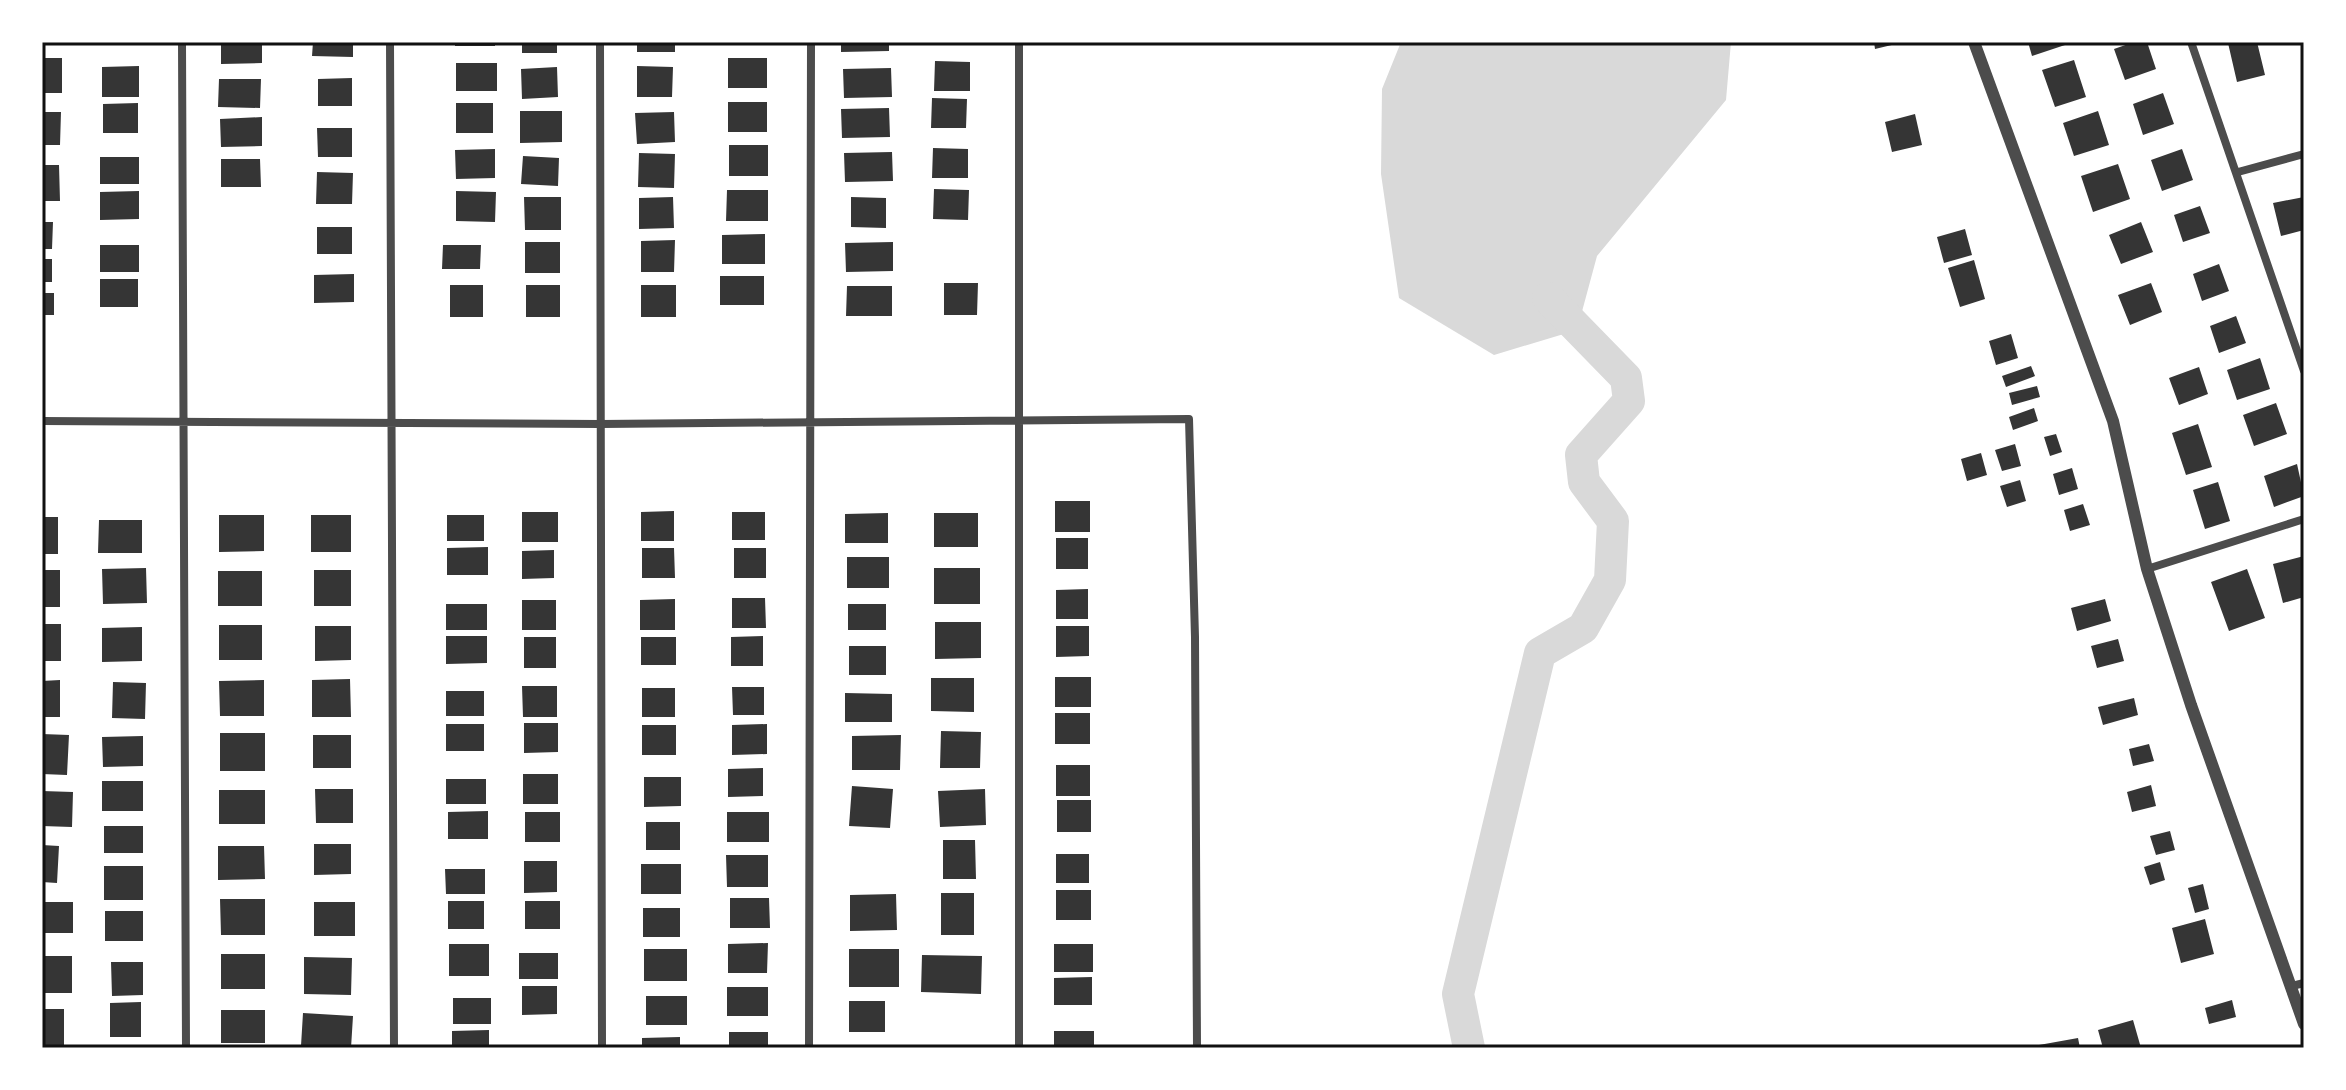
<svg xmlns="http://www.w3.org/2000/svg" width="2346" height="1090" font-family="Ubuntu,sans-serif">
	<rect width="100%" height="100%" fill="#fff"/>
	<!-- water -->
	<path fill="#d9d9d9" d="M1401,42H1731L1726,100L1597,256L1577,330L1494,355L1399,298L1381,174L1382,89Z"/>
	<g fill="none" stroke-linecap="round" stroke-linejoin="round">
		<!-- river -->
		<path stroke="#d9d9d9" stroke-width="32" d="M1469,1048L1458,994L1540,653L1583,628L1610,580L1613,521L1584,482L1581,455L1629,401L1626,378L1548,298"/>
	</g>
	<!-- building -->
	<path fill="#353535" d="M221,42H262V63L221,64Z
		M313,42H353V57L312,56Z
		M455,42H495V46H455Z
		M522,42H557V53H522Z
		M637,42H675V52H637Z
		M841,42H889V51L841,52Z
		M1874,42H1900V43L1875,49Z
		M2028,42H2071V43L2032,56Z
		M2134,42H2147L2156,69L2125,80L2114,49Z
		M2257,42L2265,75L2237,82L2228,43Z
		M42,58H62V93H42Z
		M728,58H767V88H728Z
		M2074,60L2086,97L2055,107L2042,70Z
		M935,61L970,62V91H934Z
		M456,63H497V91H456Z
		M139,66V97H102V67Z
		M637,66L673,67L672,97H637Z
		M557,67L558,97L522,99L521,69Z
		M891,68L892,97L844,98L843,69Z
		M352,78V106H318V79Z
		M219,79H261L260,108L218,107Z
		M2163,93L2174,124L2143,135L2133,104Z
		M932,98L967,99L966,128H931Z
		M728,102H767V132H728Z
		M138,103V133H103V104Z
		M456,103H493V133H456Z
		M889,108L890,137L842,138L841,109Z
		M520,111H562V142L520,143Z
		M2098,111L2109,145L2074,156L2063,123Z
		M42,112H61L60,145H42Z
		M674,112L675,142L637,144L635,113Z
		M1915,114L1922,145L1892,152L1885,122Z
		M262,117V146L221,147L220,119Z
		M317,128H352V157H318Z
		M729,145H768V176H729Z
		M933,148L968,149V178H932Z
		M495,149V178L456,179L455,150Z
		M2182,149L2193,180L2162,191L2151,160Z
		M892,152L893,181L845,182L844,153Z
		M639,153L675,154L674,188L638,187Z
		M523,156L559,158L558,186L521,184Z
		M100,157H139V184H100Z
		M221,159H260L261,187H221Z
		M2118,164L2130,199L2093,212L2081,176Z
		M42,165H59L60,201H42Z
		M317,172L353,173L352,204H316Z
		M934,189L969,190L968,220L933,219Z
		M727,190H768V221H726Z
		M139,191V219L100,220V192Z
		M456,191L496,192L495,222L456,221Z
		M524,197H561V230H525Z
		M673,197L674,228L639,229V198Z
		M851,197L886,198V228L851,227Z
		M2304,197V230L2281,236L2273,203Z
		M2200,206L2210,233L2183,242L2174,215Z
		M42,222H53L52,249H42Z
		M2141,222L2153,252L2121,264L2109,235Z
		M317,227H352V254H317Z
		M1965,229L1972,255L1944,263L1937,237Z
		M765,234V264H722V235Z
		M675,240L674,272H641V241Z
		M525,242H560V273H525Z
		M893,242V271L846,272L845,243Z
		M100,245H139V272H100Z
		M443,245H481L480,269H442Z
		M42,259H52V282H42Z
		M1974,260L1985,299L1960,307L1948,268Z
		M2219,264L2229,291L2202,301L2193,274Z
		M354,274V302L314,303V275Z
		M720,276H764V305H720Z
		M100,279H138V307H100Z
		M944,283H978L977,315H944Z
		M2151,283L2162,312L2130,325L2118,295Z
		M450,285H483V317H450Z
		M526,285H560V317H526Z
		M641,285H676V317H641Z
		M847,286H892V316H846Z
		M42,293H54V315H42Z
		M2236,316L2246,343L2219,353L2210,326Z
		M2011,334L2018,358L1996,365L1989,341Z
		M2260,358L2270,389L2237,400L2227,370Z
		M2031,366L2035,376L2006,387L2002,376Z
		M2199,367L2208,394L2179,405L2169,378Z
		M2037,386L2040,397L2012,405L2009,393Z
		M2276,403L2287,434L2254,446L2243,415Z
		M2034,408L2038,421L2013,430L2009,417Z
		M2198,424L2212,467L2186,475L2172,433Z
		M2056,434L2062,452L2050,456L2044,437Z
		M2015,444L2021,466L2002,471L1995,450Z
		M1981,453L1987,475L1967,481L1961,459Z
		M2297,464L2304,496L2274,507L2264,476Z
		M2072,468L2078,489L2059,495L2053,474Z
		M2020,480L2026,501L2007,507L2000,486Z
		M2218,482L2230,521L2205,529L2193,490Z
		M1055,501H1090V532H1055Z
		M2083,504L2090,525L2070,531L2064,510Z
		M674,511V541H641V512Z
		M522,512H558V542H522Z
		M732,512H765V540H732Z
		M888,513V543H845V514Z
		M934,513H978V547H934Z
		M219,515H264V551L219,552Z
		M311,515H351V552H311Z
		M447,515H484V541H447Z
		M42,517H58V554H42Z
		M99,520H142V553H98Z
		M1056,538H1088V569H1056Z
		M488,547V575H447V548Z
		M642,548H674L675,578H642Z
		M734,548H766V578H734Z
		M554,550V578L522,579V551Z
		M2304,556V597L2283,603L2273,564Z
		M847,557H889V588H847Z
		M146,568L147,603L103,604L102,569Z
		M934,568H980V604H934Z
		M2247,569L2265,618L2229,631L2211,582Z
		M42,570H60V607H42Z
		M314,570H351V606H314Z
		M218,571H262V606H218Z
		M1088,589V619H1056V590Z
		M732,598H765L766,628H732Z
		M675,599V630H640V600Z
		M2105,599L2111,621L2077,631L2071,608Z
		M522,600H556V630H522Z
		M446,604H487V630H446Z
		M848,604H886V630H848Z
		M935,622H981V658L935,659Z
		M42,624H61V661H42Z
		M219,625H262V660H219Z
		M315,626H351V660L315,661Z
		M1056,626H1089V656L1056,657Z
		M142,627V661L102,662V628Z
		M446,636H487V663L446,664Z
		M763,636V666H731V637Z
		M524,637H556V668H524Z
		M641,637H676V665H641Z
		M2118,639L2124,661L2097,668L2091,646Z
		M849,646H886V675H849Z
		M1055,677H1091V707H1055Z
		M931,678H974V712L931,711Z
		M350,679L351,717H312V680Z
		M60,680V717H42V681Z
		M264,680V716H220L219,681Z
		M113,682L146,683L145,719L112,718Z
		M522,686H557V717H523Z
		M732,687H764V715H733Z
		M642,688H675V717H642Z
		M446,691H484V716H446Z
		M845,693L892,694V722H845Z
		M2134,698L2138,715L2103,725L2098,707Z
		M1055,713H1090V744H1055Z
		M524,723H558V752L524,753Z
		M446,724H484V751H446Z
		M767,724V754L732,755V725Z
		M642,725H676V755H642Z
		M941,731L981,732L980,768H940Z
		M220,733H265V771H220Z
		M42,734L69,735L67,775L42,774Z
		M313,735H351V768H313Z
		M901,735L900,770H852V736Z
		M143,736V766L103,767L102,737Z
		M2149,744L2154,761L2133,766L2129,749Z
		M1056,765H1090V796H1056Z
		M763,768V796L728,797V769Z
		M523,774H558V804H523Z
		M644,777H681V806L644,807Z
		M446,779H486V804H446Z
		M102,781H143V811H102Z
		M2151,785L2156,806L2132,812L2127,792Z
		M852,786L893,789L890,828L849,826Z
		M315,789H353V823H316Z
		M985,789L986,825L940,827L938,791Z
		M219,790H265V824H219Z
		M42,791L73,792L72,827L42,826Z
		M1057,800H1091V832H1057Z
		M488,811V839H448V812Z
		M525,812H560V842H525Z
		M727,812H769V842H727Z
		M646,822H680V850H646Z
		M104,826H143V853H104Z
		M2170,831L2175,850L2156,855L2150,836Z
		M943,840H975L976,879H943Z
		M314,844H351V874L314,875Z
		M42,845L59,846L57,883L42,882Z
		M218,846H264L265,879L218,880Z
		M1056,854H1089V883H1056Z
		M726,855H768V887H727Z
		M524,861H557V892L524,893Z
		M2160,862L2165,880L2150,885L2144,867Z
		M641,864H681V894H641Z
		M104,866H143V900H104Z
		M445,869H485V894H446Z
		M2203,884L2209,909L2195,913L2188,888Z
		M1056,890H1091V920H1056Z
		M941,893H974V935H941Z
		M896,894L897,930L850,931V895Z
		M730,898H769L770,928H730Z
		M220,899H265V935H221Z
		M448,901H484V929H448Z
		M525,901H560V929H525Z
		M42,902H73V933H42Z
		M314,902H355V936H314Z
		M643,908H680V937H643Z
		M105,911H143V941H105Z
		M2205,919L2214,954L2181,963L2172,928Z
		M768,943L767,973H728V944Z
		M449,944H489V976H449Z
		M1054,944H1093V972H1054Z
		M644,949H687V981H644Z
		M849,949H899V987H849Z
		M519,953H558V979H519Z
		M221,954H265V989H221Z
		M922,955L982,956L981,994L921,992Z
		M42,956H72V993H42Z
		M304,957L352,958L351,995L304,994Z
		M111,962H143V995L112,996Z
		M1092,977V1005H1054V978Z
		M522,986H557V1014L522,1015Z
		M727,987H768V1016H727Z
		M646,996H687V1025H646Z
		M453,998H491V1024H453Z
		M2232,1000L2236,1017L2209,1024L2205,1008Z
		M849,1001H885V1032H849Z
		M141,1002V1037H110V1003Z
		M42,1009H64V1045H42Z
		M221,1010H265V1043H221Z
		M303,1013L353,1016L351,1048L301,1046Z
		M2133,1020L2141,1048H2103L2098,1030Z
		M489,1030V1048H452V1031Z
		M1054,1031H1094V1048H1054Z
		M729,1032H768V1048H729Z
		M680,1037V1048H642V1038Z
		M2078,1038L2080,1048H2039V1045Z"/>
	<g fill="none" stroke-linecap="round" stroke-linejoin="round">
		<!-- minor -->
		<path stroke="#4c4c4c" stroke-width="8" d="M182,42L186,1048
			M390,42L394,1048
			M600,42L602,1048
			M1019,42V1048
			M2191,42L2304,371
			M2238,172L2304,154
			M42,421L601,424L1189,419L1195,637L1197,1048
			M2147,569L2304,519
			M2292,986L2304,983
			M809,1048L811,42"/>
		<!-- tertiary -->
		<path stroke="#4c4c4c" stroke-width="12" d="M1974,42L2113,421L2147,569L2191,705L2304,1024"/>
	</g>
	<!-- border -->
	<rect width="2346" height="1090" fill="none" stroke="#ffffff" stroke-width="88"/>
	<rect x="44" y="44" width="2258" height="1002" fill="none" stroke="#111" stroke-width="3"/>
</svg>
